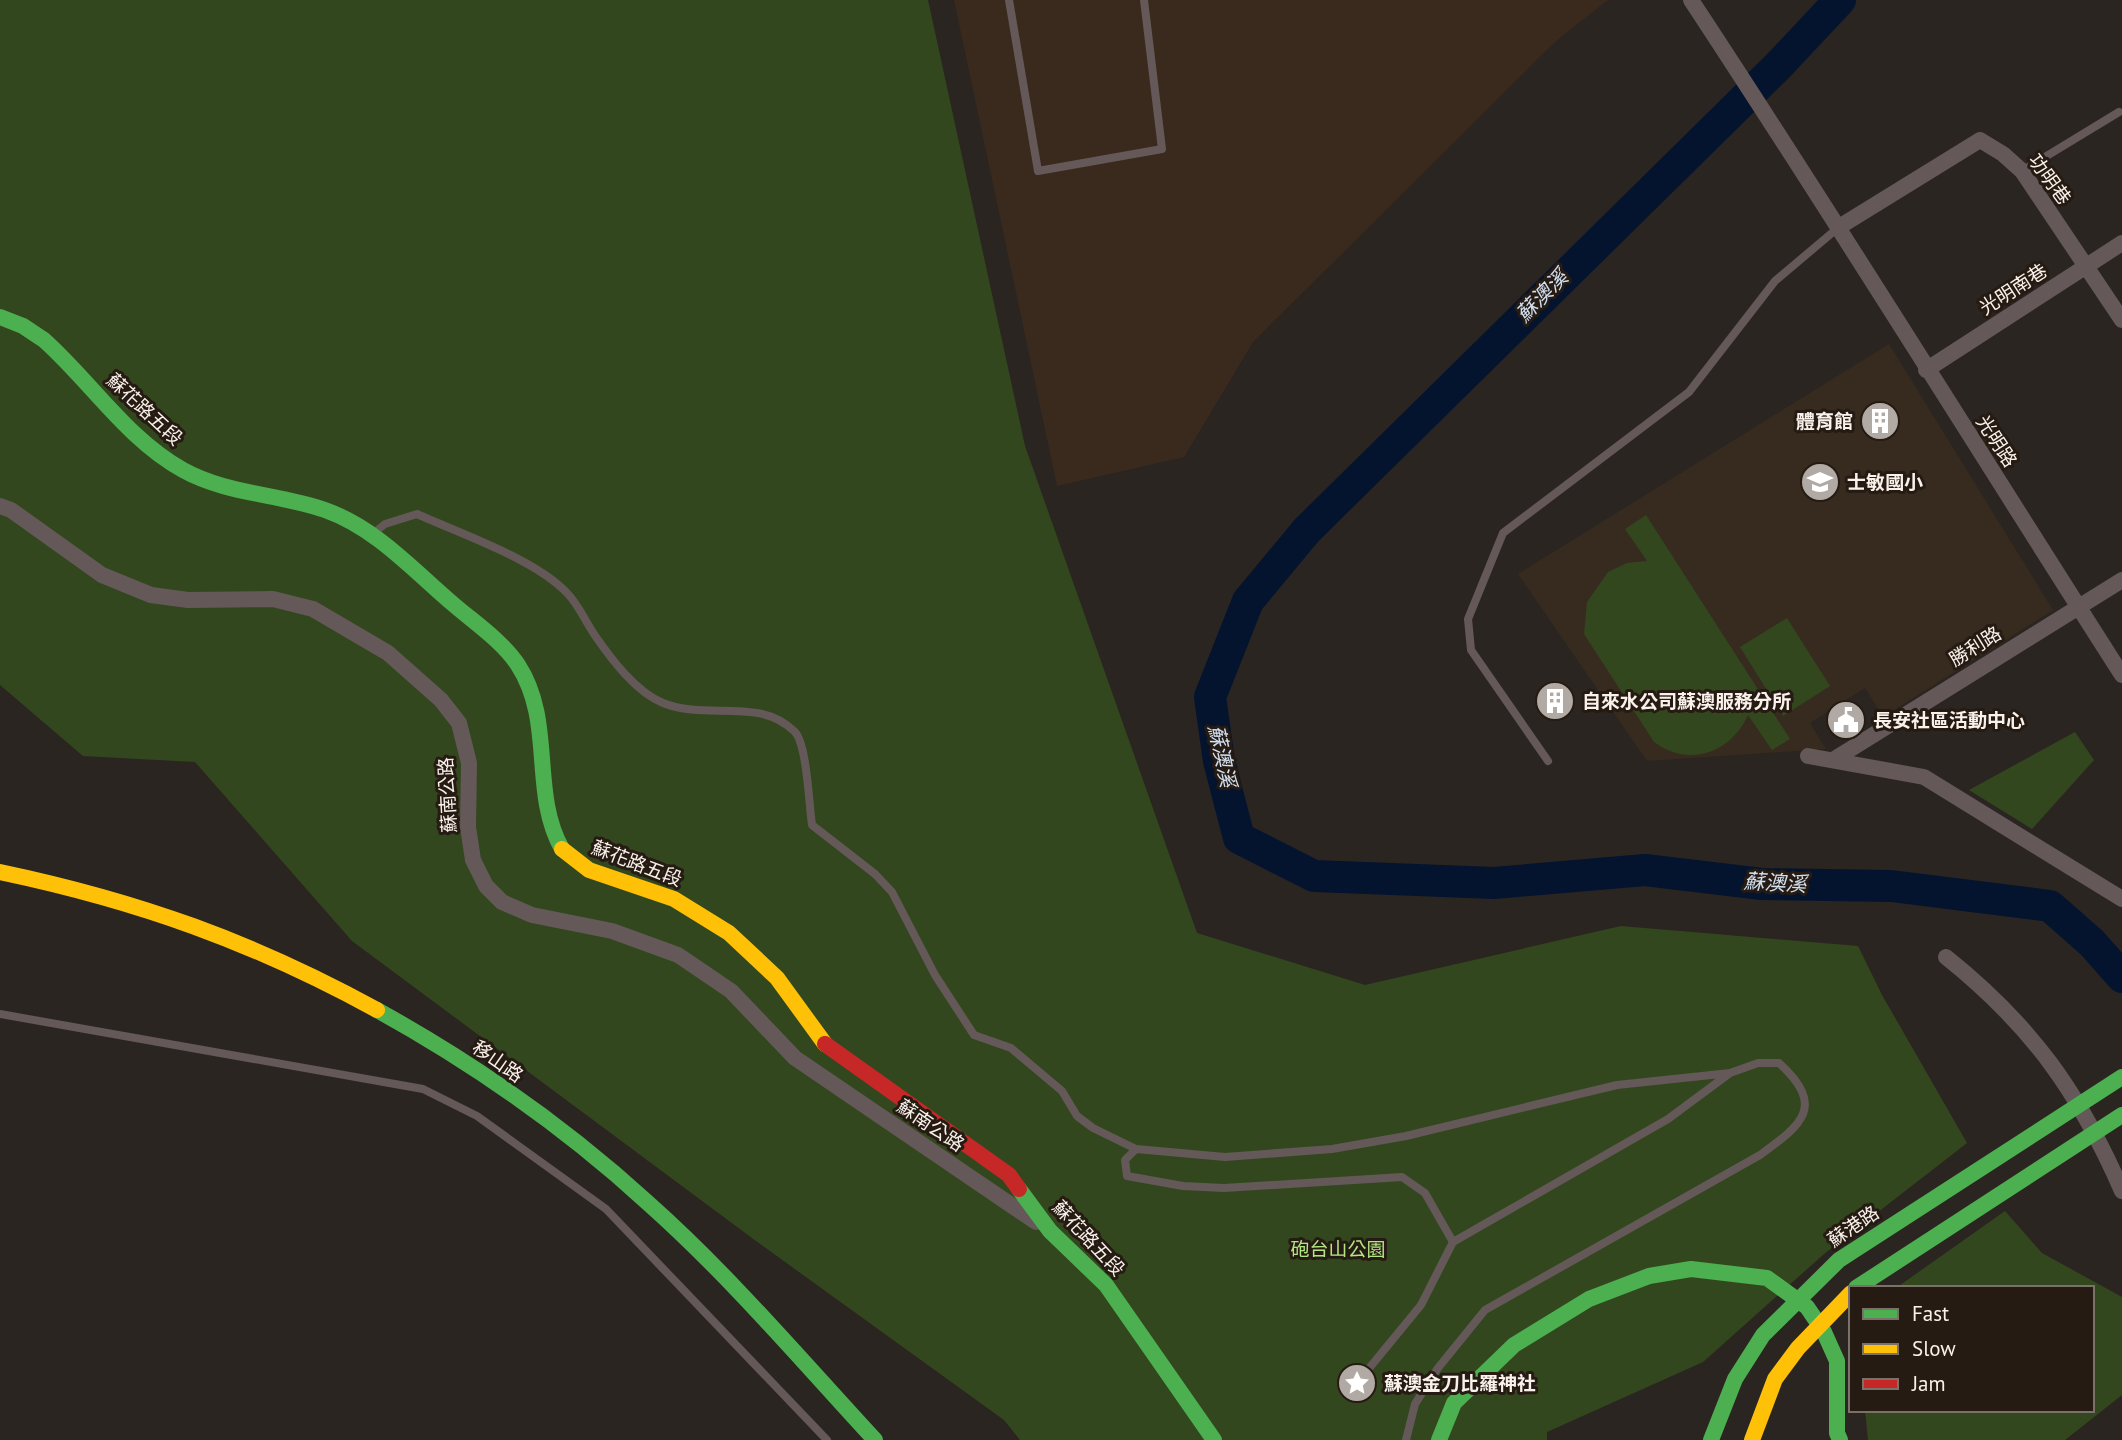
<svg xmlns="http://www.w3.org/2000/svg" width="2122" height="1440" font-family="'PT Sans','Noto Sans TC',sans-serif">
	<rect width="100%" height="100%" fill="#2b2521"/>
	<!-- built -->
	<path fill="#3a2a1e" d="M954,0H1608L1557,40L1253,342L1184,457L1057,486Z"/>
	<!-- education -->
	<path fill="#362b1e" d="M1889,344L2053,610L1883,717L1865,688L1810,723L1826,749L1647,761L1518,574Z"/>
	<!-- green -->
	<path fill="#33471e" d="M0,0H928L1025,446L1197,933L1365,985L1621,926L1858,946L1882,995L1967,1143L1824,1254L1703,1362L1547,1432V1440H1020L1004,1420L756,1241L352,941L195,762L83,756L0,685Z
		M1646,515L1790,739L1772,750L1748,715C1731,753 1689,768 1654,742L1584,634L1587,602L1608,572L1627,563L1647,561L1625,529Z
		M1787,618L1830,686L1783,716L1740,647Z
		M2075,732L2094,760L2032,829L1969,790Z
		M2005,1211L2042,1253L2122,1297V1395L2065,1440H1868L1865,1410H2092V1288H1896Z"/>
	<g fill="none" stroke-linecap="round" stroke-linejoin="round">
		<!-- river -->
		<path stroke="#04142f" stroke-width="32" d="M1840,0L1779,65L1307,530L1248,601L1210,697L1219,761L1239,838L1314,876L1494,883L1645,870L1762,884L1891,886L2050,906L2092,943L2122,977"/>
		<!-- lane -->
		<path stroke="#645859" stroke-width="8" d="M1009,0L1038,171L1162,149L1144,0
			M2022,171L2119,112
			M375,532L385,524L417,514C461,534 535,559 567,593C579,605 586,623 596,637C612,660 636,692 663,703C707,721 759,696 795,732C807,745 809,805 812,825L875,874L892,892L935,975L974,1035L1011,1048L1062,1091L1077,1116L1093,1128L1136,1149L1225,1157L1332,1149L1406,1136L1617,1085L1730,1073L1758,1063H1779C1827,1107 1801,1125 1760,1155L1485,1310L1438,1368L1415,1404L1406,1440
			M1548,761L1471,650L1468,619L1503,533L1689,392L1775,281L1839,227
			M0,1014L423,1089L477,1116L606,1209L827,1440
			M1136,1149L1125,1160L1127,1176L1183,1186L1224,1188L1402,1177L1425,1193L1453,1242
			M1357,1383L1421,1305L1453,1242L1668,1119L1730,1073"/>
		<!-- street -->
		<path stroke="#645859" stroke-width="16" d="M1691,0C1838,223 1978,450 2122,675
			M1839,227L1980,140L2003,154L2022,171L2122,320
			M1926,370L2122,243
			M0,506L11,510L102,575L151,595L188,600L273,599L313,609L388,653L441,700L459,723L469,763L468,827L473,860L486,886L502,902L532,915L612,931L678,955L731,991L795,1058L1036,1222
			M1808,756L1924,777L2122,899
			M1833,760L2122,580
			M1946,957C2031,1025 2079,1092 2122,1191"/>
		<!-- fast -->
		<path stroke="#4caf50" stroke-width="16" d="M0,317L23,326L44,340C91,382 127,439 183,470C226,494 279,494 325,510C376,528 413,570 453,604C475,623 502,641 518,665C555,722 530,792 562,849
			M377,1010C473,1063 567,1129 648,1203C730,1276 801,1360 875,1440
			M1019,1189L1050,1231L1106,1285L1214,1440
			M1856,1288L2122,1115
			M1439,1440L1454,1403L1514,1345L1589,1299L1649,1276L1691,1269L1767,1278L1807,1307L1824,1332L1837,1361V1433L1840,1440
			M1711,1440L1735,1379L1763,1335L1839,1260L2122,1077"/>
		<!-- slow -->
		<path stroke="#ffc107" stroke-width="16" d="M562,849L589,870L674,899L729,933L777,978L825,1044
			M0,872C138,901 253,942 377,1010
			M1752,1440L1775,1379L1798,1348L1851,1293"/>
		<!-- jam -->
		<path stroke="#c62828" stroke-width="16" d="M825,1044L1009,1175L1019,1189"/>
	</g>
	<!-- icons -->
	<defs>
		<symbol id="building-disc" viewBox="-11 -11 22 22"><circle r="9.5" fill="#b1aaa4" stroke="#261b12"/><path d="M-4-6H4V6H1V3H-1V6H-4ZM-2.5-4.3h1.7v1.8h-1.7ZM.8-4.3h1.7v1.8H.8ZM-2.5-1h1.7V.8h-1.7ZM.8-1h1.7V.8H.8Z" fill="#fff"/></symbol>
		<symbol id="school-disc" viewBox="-11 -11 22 22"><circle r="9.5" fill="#b1aaa4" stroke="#261b12"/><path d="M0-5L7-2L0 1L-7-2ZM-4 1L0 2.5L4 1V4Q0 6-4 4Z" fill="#fff"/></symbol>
		<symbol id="civic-disc" viewBox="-11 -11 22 22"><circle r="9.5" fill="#b1aaa4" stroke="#261b12"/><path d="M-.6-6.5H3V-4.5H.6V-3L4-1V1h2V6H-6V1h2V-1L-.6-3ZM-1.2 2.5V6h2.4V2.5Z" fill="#fff"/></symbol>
		<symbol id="sight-disc" viewBox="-11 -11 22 22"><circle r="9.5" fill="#b1aaa4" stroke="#261b12"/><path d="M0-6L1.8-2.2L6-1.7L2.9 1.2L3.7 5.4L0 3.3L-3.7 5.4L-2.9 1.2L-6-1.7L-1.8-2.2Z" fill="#fff"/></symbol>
	</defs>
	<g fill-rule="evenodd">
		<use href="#building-disc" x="1858" y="399" width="44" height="44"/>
		<use href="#school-disc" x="1798" y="460" width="44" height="44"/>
		<use href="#building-disc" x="1533" y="679" width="44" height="44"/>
		<use href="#civic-disc" x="1824" y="698" width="44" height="44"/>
		<use href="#sight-disc" x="1335" y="1361" width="44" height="44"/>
	</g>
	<g text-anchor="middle" stroke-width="6" stroke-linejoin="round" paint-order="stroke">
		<!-- street labels -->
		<g font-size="19" fill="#f9f1eb" stroke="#261b12">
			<text transform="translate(2050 179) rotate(54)" y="7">功明巷</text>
			<text transform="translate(2013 289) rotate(-33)" y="7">光明南巷</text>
			<text transform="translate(145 409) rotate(43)" y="7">蘇花路五段</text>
			<text transform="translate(1997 441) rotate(57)" y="7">光明路</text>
			<text transform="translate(1975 646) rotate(-32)" y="7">勝利路</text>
			<text transform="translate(447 795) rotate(-93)" y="7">蘇南公路</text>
			<text transform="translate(637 863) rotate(21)" y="7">蘇花路五段</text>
			<text transform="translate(498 1061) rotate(35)" y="7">移山路</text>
			<text transform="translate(931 1125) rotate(34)" y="7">蘇南公路</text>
			<text transform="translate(1853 1226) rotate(-34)" y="7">蘇港路</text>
			<text transform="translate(1089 1238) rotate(47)" y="7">蘇花路五段</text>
		</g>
		<!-- poi labels -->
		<g font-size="19" font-weight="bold" fill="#f9f1eb" stroke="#261b12" text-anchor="start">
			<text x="1853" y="428" text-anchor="end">體育館</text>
			<text x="1847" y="489">士敏國小</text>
			<text x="1582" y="708">自來水公司蘇澳服務分所</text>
			<text x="1873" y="727">長安社區活動中心</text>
			<text x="1384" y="1390">蘇澳金刀比羅神社</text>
		</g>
		<!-- park labels -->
		<g font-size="19" fill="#b0e681" stroke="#261b12">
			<text x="1338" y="1256">砲台山公園</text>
		</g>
		<!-- water labels -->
		<g font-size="21" font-style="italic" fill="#d2e0f2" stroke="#261b12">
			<text transform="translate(1542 296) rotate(-45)" y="7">蘇澳溪</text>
			<text transform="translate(1222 756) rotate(78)" y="7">蘇澳溪</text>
			<text transform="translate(1775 883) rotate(3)" y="7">蘇澳溪</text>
		</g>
	</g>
	<!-- legend -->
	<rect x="1849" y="1286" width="245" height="126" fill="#261b12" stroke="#7a7169" stroke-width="2"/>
	<rect x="1863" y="1309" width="35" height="10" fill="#4caf50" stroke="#7a7169" stroke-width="2"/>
	<text x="1912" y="1321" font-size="21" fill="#f9f1eb">Fast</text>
	<rect x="1863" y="1344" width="35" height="10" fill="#ffc107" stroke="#7a7169" stroke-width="2"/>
	<text x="1912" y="1356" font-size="21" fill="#f9f1eb">Slow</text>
	<rect x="1863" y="1379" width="35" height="10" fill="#c62828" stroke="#7a7169" stroke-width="2"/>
	<text x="1912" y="1391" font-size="21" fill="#f9f1eb">Jam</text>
</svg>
